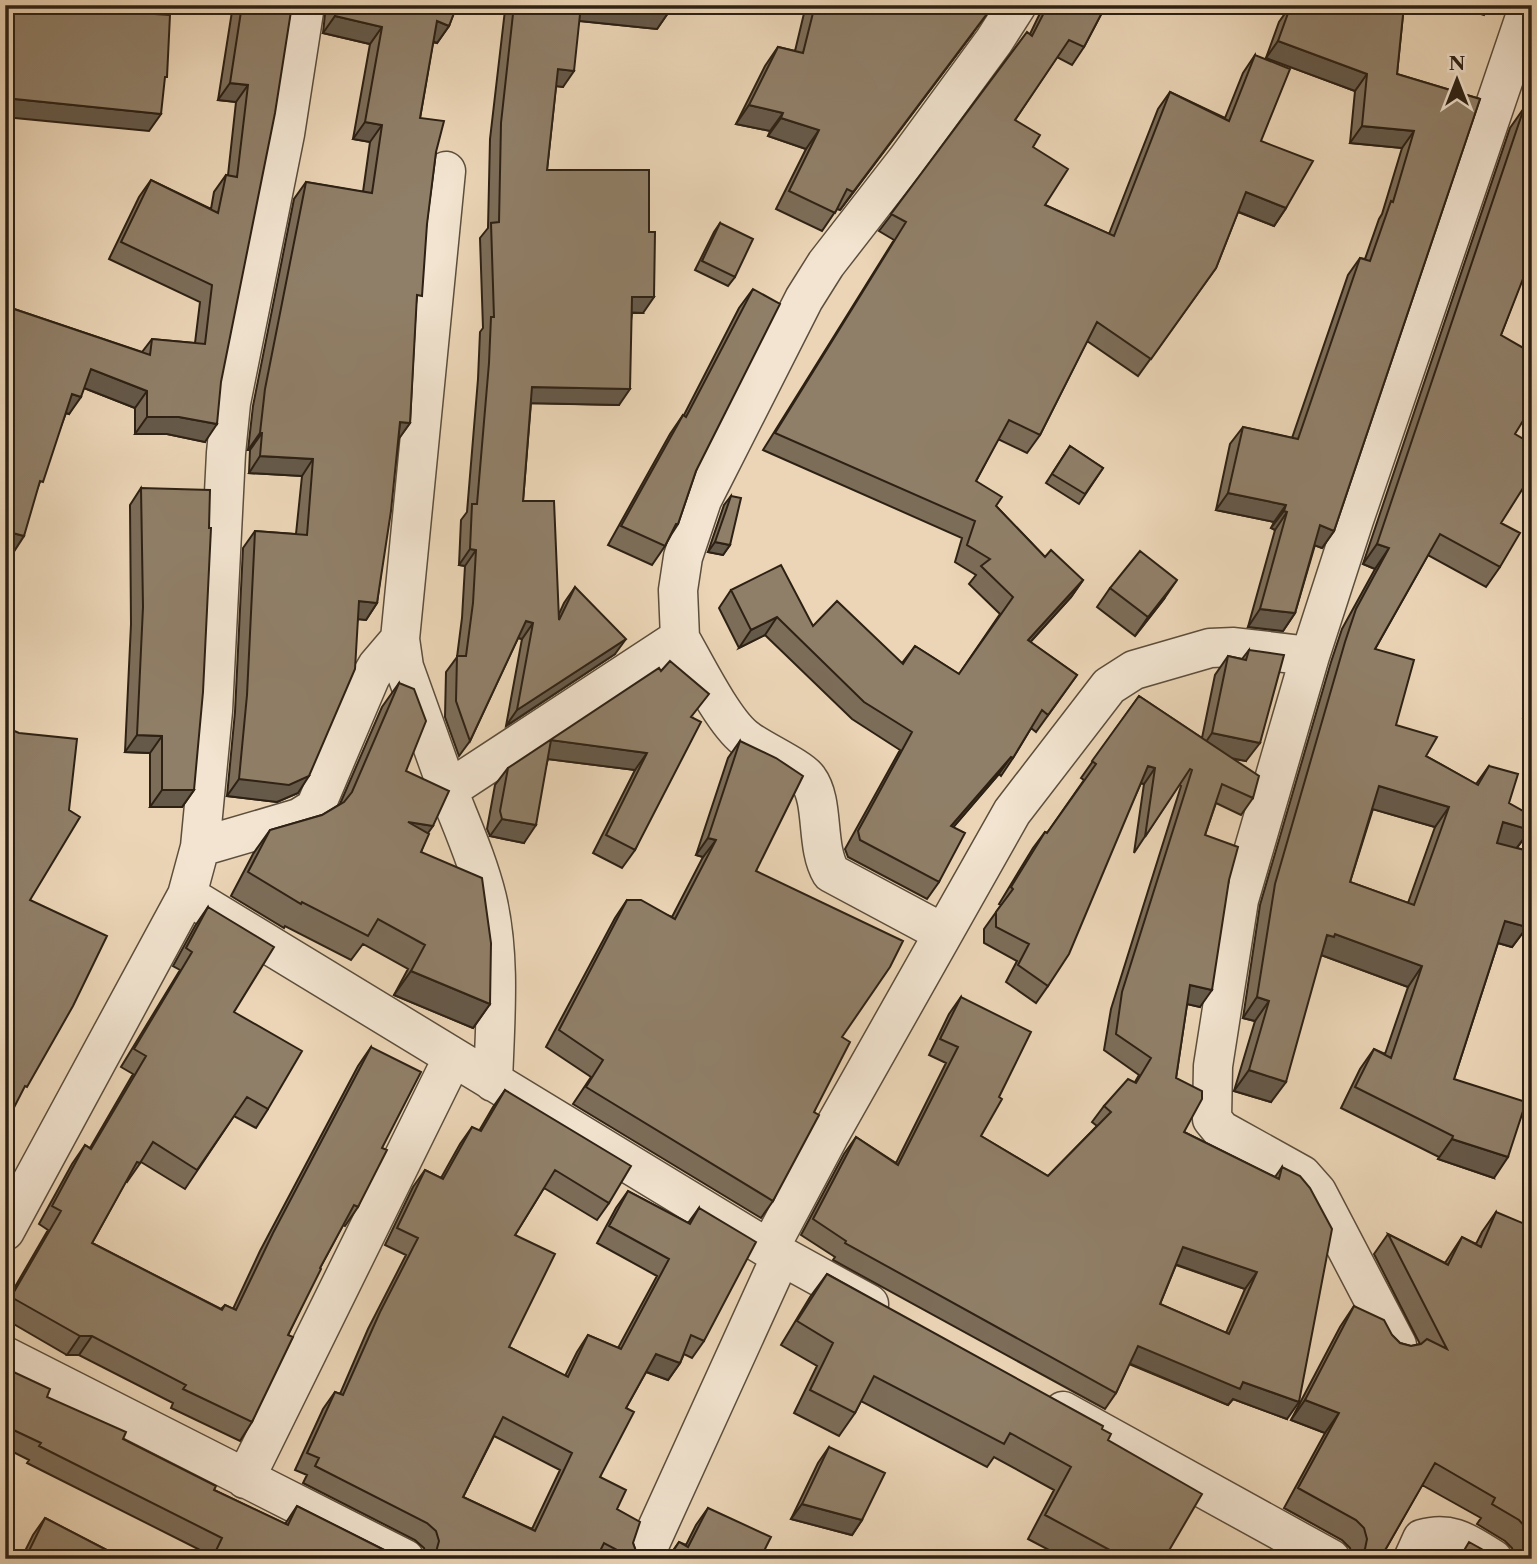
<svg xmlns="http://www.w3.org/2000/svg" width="1537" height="1564" font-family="'Libre Caslon Text',serif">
	<rect width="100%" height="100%" fill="#ebd5b6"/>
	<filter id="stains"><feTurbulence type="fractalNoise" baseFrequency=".00286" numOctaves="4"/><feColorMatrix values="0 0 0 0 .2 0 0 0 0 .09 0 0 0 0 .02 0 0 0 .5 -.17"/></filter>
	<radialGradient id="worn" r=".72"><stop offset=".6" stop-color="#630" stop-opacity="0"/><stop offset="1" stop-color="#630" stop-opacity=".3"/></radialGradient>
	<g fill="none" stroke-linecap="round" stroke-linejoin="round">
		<defs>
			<path id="minor" d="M446,171L400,639L404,667L448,790
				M680,638C695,664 723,721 745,738C758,749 801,768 808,779C825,802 815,846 831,873L943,933
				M200,847L299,818L315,808L370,678L377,666L400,639
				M187,895L769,1249L869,1304
				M493,1082C495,1021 501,957 487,898C478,861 462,826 448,790L680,638L678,590L683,557L702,500L804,299L826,264L906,161L994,41L1017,5
				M5,1231L187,895L200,847L213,711L226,453L231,403L285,134L305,5
				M769,1249L829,1136L1012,812L1109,686L1134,670L1210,648L1234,647L1310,656
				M1397,1345L1317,1192L1302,1175L1221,1130L1212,1119L1213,1066L1239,900L1310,656L1354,520L1529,5
				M5,1356L405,1559
				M1063,1411L1331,1559
				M245,1479L453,1057
				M643,1559L781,1256
				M1413,1559L1422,1539C1452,1530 1468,1544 1493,1559"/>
		</defs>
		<!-- minor casing -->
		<use href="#minor" stroke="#5c4e3c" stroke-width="41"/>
		<!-- minor -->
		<use href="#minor" stroke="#f2e4d0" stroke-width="38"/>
	</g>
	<!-- wall -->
	<path fill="#7c6d59" stroke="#2d2114" stroke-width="2" fill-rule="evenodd" d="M233,5H292L205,442L167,434H135V408L84,388L69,414L66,413L13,553L5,551V306L142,352L152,339L195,343L200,302L109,259L139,197L151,180L211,209L214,192L226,175H228L236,102L218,100Z
		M326,5H457L449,26L437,43L433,42L420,118L436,152L416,304L410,423L399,438L377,603L366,620L358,619L298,793L277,802L227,796L235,712L243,548L255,531L296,534L302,476L249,473L250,450H248L253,406L294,199L306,182L363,192L370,142L353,139L370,44L323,33Z
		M508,5H668V13L657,29L579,21L563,87L556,86L547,170L643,313H632L619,405L531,403L523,501L559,614L564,603L575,587L615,654L506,726L522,639L518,638L470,741L459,756L445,717L446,672L457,657L462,618L465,566L459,565L461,520L467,512L478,379L480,332L483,328L480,238L488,228L490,139L505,10Z
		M806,5H967L973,33L840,210L837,209L822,231L776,209L806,149L768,136L770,131L736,124L765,66L778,47L795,51Z
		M1044,5H1106L1084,47L1072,65L1057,57L1015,120L1033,147L1045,205L1109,234L1158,109L1170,92L1225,118L1243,73L1255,55L1261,141L1286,208L1274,226L1238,212L1216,268L1138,376L1087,341L1040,435L1027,453L998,439L976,481L996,506L1045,557L1083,580L1071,597L1030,642L1077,675L1036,732L1031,728L1013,758L1001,776L999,774L953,827L939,882L927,899L848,857L845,849L900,750L852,719L765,635L739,648L719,608L731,590L902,663L915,646L959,674L1000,614L969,584L976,575L955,562L962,538L763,450L894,240L879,231L1030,34Z
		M1291,5L1300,8V5H1404L1397,74L1480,99L1334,531L1322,548L1315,545L1295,613L1283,631L1248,627L1275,530L1271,528L1274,522L1216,510L1230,444L1243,427L1292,438L1348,275L1360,258L1365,259L1379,219L1382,214L1402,148L1350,143L1355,91L1266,58L1279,22Z
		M1532,94V282L1523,277L1501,335L1515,434L1501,523L1500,567L1486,587L1428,555L1375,649L1396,725L1426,756L1476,784L1489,766L1509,803L1530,830L1517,848L1532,852V924L1528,922L1527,927L1512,947L1498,943L1454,1079L1494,1178L1438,1159L1439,1157L1341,1108L1360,1069L1374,1049L1385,1054L1408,987L1321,955L1271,1102L1234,1091L1255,1021L1243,1018L1260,905L1331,662L1342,629L1375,569L1363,564L1510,128L1524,108H1525L1529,98ZM1373,809L1435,827L1408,903L1350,882Z
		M720,223L735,277L728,286L695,270L714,232Z
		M753,289L696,471L678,524L671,535L665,546L652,565L608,545L670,434L683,415H684L739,308Z
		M1070,446L1103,468L1079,504L1046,483Z
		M141,488L194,790L182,807H150V753L125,752L131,624L130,505Z
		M731,496L730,545L723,555L708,552L724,505Z
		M1110,588L1164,599L1135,636L1097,607Z
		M1249,650L1246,761L1234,759L1253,798L1241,815L1216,803L1205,835L1229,880L1200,1007L1187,1004L1176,1078L1184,1132L1275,1177L1282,1167L1287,1419L1233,1399L1228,1405L1129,1364L1116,1393L1105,1409L833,1260L835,1257L801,1235L844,1154L856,1137L896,1163L946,1063L929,1055L949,1014L961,997L981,1136L1048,1176L1097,1126L1092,1122L1104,1106L1135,1082L1139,1075L1104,1050L1111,1009L1181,786L1179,785L1134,853L1144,784L1141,783L1048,986L1036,1003L1006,982L1017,961L984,943V929L1001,905L999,904L1033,848L1045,832L1047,833L1084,780L1081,778L1139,696L1202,738L1215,675L1228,656L1242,659ZM1176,1265L1245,1289L1226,1333L1160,1304Z
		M399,683L406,771L428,833L421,852L490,1004L473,1028L394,995L408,969L363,944L351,960L285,926L284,928L231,896L253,854L270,830L322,815L340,804L382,707Z
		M1532,704V724L1523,718Z
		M692,718L635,850L622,868L593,853L635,770L548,759L524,843L490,836L487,829L495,785L508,768Z
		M740,741L756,871L842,1037L814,1112L773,1201L761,1218L573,1104L591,1077L546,1047L615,918L627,900L672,917L703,857L696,855L728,758Z
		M208,907L234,1012L268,1109L256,1128L234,1116L185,1189L141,1162L127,1182L126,1181L92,1243L221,1309L225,1305L233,1309L260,1251L358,1066L371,1047L382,1148L358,1207L345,1226L343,1225L320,1268L288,1335L252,1422L240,1441L171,1408L173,1403L79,1355H67L5,1319V1304L48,1230L39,1224L72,1164L85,1145L90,1148L133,1074L121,1067L180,970L173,966L195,926Z
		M505,1090L609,1203L597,1220L544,1188L515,1235L509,1347L565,1376L577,1352L588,1335L618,1348L657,1276L597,1243L616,1208L628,1191L688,1223L699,1208L704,1341L692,1358L684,1354L680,1363L668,1380L646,1372L626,1408L600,1477L633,1543L637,1554L642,1559H427L424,1548L415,1540L303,1483L307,1475L295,1470L323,1409L335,1392L340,1394L368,1329L406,1255L385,1245L413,1187L425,1170L441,1178L460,1144L472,1127L479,1131L493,1107ZM494,1436L560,1470L532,1529L463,1497Z
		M1496,1212L1532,1559L1515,1558L1512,1548L1505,1541L1477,1524L1481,1518L1422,1485L1380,1559H1353L1350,1548L1342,1540L1284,1508L1325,1433L1291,1420L1340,1327L1354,1306L1392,1335L1400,1343L1411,1346L1420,1344L1374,1254L1388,1234L1445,1263L1462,1237L1476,1244L1482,1232Z
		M827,1274L1102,1429L1108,1440L1164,1559H1066L1028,1539L1054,1490L994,1457L987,1467L861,1401L855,1413L839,1436L794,1413L817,1366L781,1345L810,1297Z
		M5,1368L47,1397L214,1490L285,1524L297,1506L402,1559H208L210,1555L27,1463L29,1460L5,1448Z
		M829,1447L862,1520L852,1535L791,1519L818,1463Z
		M708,1508L760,1559H667L679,1542L686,1545L696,1525Z
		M45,1518L124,1559H21L33,1535Z"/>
	<!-- shaded-wall -->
	<path fill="#655949" stroke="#2d2114" stroke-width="2" d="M580,5H586L668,13L657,29L570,20Z
		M1454,5H1489L1490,6L1484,15Z
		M986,15L973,33L840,210L853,192Z
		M335,16L382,27L370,44L323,33Z
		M437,21L449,26L437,43L425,38Z
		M1278,41L1367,74L1355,91L1266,58Z
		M558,69L574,71L563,87L547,85Z
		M230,83L248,85L236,102L218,100Z
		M5,98L161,114L149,131L5,117Z
		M749,105L783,113L770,131L736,124Z
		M781,118L819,130L806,149L768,136Z
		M365,122L382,125L370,142L353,139Z
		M1362,126L1414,131L1402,148L1350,143Z
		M1246,192L1286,208L1274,226L1234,210Z
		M632,297H654L643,313L621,312Z
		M91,369L147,391L135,408L79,386Z
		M532,387L630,389L619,405L521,403Z
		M72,394L81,397L69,414L60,411Z
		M147,417H179L217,424L205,442L167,434H135Z
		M400,422L410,423L398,440Z
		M260,433H262L250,450H248Z
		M260,456L313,459L302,476L249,473Z
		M1228,493L1286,505L1274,522L1216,510Z
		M1284,511L1287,512L1275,530L1271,528Z
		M1320,525L1334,531L1322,548L1308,543Z
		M5,531L24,536L13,553L5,551Z
		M715,542L730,545L723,555L708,552Z
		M1377,544L1389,548L1375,569L1363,564Z
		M470,549L476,550L465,566L459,565Z
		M1083,580L1071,597L1016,658L1028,640Z
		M1177,580L1164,599L1135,636L1148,617Z
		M359,601L377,603L366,620L347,618Z
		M1260,609L1295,613L1283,631L1248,627Z
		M777,617L765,635L739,648L751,630Z
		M526,621L533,623L522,639L515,637Z
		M626,639L615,654L506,726L517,710Z
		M1212,733L1260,743L1246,761L1199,752Z
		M137,735L162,736L150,753L125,752Z
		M551,740L647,753L635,770L539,758Z
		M1011,757L999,774L939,844L951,826Z
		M1148,766L1155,768L1144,784L1137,782Z
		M309,776L298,793L277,802L227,796L239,779Z
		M1379,786L1449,807L1435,827L1365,807Z
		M162,790H194L182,807H150Z
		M502,819L536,825L524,843L490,836Z
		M408,822L433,826L416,850Z
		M1503,822L1530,830L1515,850L1489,843Z
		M708,838L716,840L703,857L696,855Z
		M1505,921L1527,927L1512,947L1491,941Z
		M1335,934L1422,966L1408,987L1321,955L1327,935Z
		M411,971L490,1004L473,1028L394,995Z
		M1190,985L1212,990L1200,1007L1178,1002Z
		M1257,997L1269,1001L1255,1021L1243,1018Z
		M1249,1070L1286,1082L1271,1102L1234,1091Z
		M1452,1139L1508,1157L1494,1178L1438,1159Z
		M1183,1247L1257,1272L1245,1289L1172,1263Z
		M80,1336H92L79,1355H67Z
		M1138,1346L1243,1382L1299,1402L1287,1419L1233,1399L1228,1405L1126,1362Z
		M656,1354L680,1363L668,1380L644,1371Z
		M1305,1400L1339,1413L1325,1433L1291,1420Z
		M802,1504L862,1520L852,1535L791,1519Z"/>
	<!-- building -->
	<path fill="#907f68" stroke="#2d2114" stroke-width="2" fill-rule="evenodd" d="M5,5H96L94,10L170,15L167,77H165L161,114L5,98Z
		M242,5H292L275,113L221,382L217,424L179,417H147V391L91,369L81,397L72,394L43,482L40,481L24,536L5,531V399L8,387H5V306L150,355L152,339L205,344L212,285L121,242L151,180L218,213L226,175L237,177L248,85L230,83Z
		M336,5H457L449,26L437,21L420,118L444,121L436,152L427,224L422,296L417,295L410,423L400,422L391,511L377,603L359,601L355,669L309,776L289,785L239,779L247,695L255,531L307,535L313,459L260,456L262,433H260L265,389L306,182L372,193L382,125L365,122L382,27L335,16Z
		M514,5H581L574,71L558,69L547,170H649V232H655L654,297H632L630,389L532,387L523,501H554L559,620L575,587L626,639L517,710L533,623L526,621L470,741L456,701L457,656H466L473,603L476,550L470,549L472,504H477L489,363L491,317H494L491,223L499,222L501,123Z
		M586,5H668V13Z
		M815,5H967L986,15L853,192L847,189L835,213L789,191L819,130L781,118L783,113L749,105L778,47L803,53Z
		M1048,5H1106L1084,47L1069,40L1015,120L1040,135L1033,147L1068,169L1045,205L1114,236L1170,92L1229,121L1255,55L1290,69L1261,141L1313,161L1286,208L1246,192L1216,268L1151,359L1097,322L1040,435L1009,420L976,481L1002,497L996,506L1045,557L1051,550L1083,580L1028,640L1077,675L1048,715L1042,710L1013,758L1011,757L951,826L965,833L939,882L860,840L858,831L912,732L864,702L777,617L751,630L731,590L781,565L813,626L837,601L903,664L915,646L959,674L1013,597L981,566L990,559L967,545L975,521L775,433L906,222L891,214L1027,32L1032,36Z
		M1291,5L1307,10L1308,5H1404L1397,74L1480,99L1334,531L1320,525L1295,613L1260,609L1287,512L1284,511L1286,505L1228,493L1243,427L1298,439L1360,258L1370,261L1391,201L1393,202L1414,131L1362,126L1367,74L1278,41Z
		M1524,108L1532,110V256L1501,335L1532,353V406L1515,434L1532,444V474L1501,523L1520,533L1500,567L1440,534L1375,649L1414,660L1396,725L1437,737L1426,756L1478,785L1489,766L1518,774L1509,803L1532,816V825L1530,830L1503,822L1497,843L1532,852V906L1527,927L1505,921L1454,1079L1526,1102L1508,1157L1452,1139L1453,1136L1355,1087L1374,1049L1391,1058L1422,966L1335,934L1334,937L1327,935L1286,1082L1249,1070L1269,1001L1257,997L1275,884L1345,642L1356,609L1389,548L1377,544ZM1379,786L1449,807L1414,905L1350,882Z
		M5,109L10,111L5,124Z
		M720,223L753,239L735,277L702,261Z
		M753,289L780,304L696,471L678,524H676L665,546L621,526L683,415L686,417Z
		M1070,446L1103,468L1085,494L1052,474Z
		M141,488L210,490L209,528H211L203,692L194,790H162V736L137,735L143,607Z
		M731,496L741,498L730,545L715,542Z
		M1140,551L1177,580L1148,617L1110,588Z
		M1249,650L1284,655L1260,743L1212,733L1228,656L1246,660Z
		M670,661L709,694L691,717L701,722L635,850L606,835L647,753L551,740L536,825L502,819L500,811L508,768L659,668L661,671Z
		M399,683L414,689L426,721L406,771L449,791L433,826L408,822L429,834L421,852L482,878L491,943L490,1004L411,971L425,945L378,919L368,936L302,902L301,904L248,872L270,830L322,815L344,802L352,792Z
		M1139,696L1259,776L1253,798L1222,784L1205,835L1238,847L1229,880L1212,990L1190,985L1176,1078L1202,1091V1099L1184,1132L1279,1179L1282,1167L1300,1176L1310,1188L1332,1229L1299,1402L1243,1382L1240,1389L1138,1346L1116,1393L845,1243L846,1241L813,1219L856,1137L898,1165L958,1047L940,1039L961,997L1031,1032L999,1097L1002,1099L981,1136L1048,1176L1111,1112L1104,1106L1128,1079L1136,1083L1151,1058L1116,1034L1122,992L1192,770L1190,769L1145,837L1155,768L1148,766L1069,954L1048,986L1018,965L1029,944L996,927V912L1013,889L1011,887L1045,832L1047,833L1096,764L1092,761ZM1183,1247L1257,1272L1229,1334L1160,1304Z
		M5,727L19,733L77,739L69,810L80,817L30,900L107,936L73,1006L27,1087L25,1086L5,1125Z
		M740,741L776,758L803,776L756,871L903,941L890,967L842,1037L850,1042L814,1112L819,1115L773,1201L586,1087L603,1060L559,1030L627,900H641L675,919L716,840L708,838Z
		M208,907L274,947L234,1012L302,1051L268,1109L247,1097L197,1170L153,1142L140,1163L137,1162L92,1243L222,1310L225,1305L236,1310L273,1233L371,1047L421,1072L382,1148L387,1150L358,1207L354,1205L320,1268L321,1269L288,1335L293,1337L252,1422L183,1389L186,1385L92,1336H80L11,1297L61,1211L52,1206L85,1145L91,1149L146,1056L134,1049L192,952L186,948Z
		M505,1090L631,1166L609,1203L555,1170L515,1235L555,1254L509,1347L568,1377L588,1335L621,1349L669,1259L609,1226L628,1191L690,1224L699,1208L756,1242L704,1341L691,1335L680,1363L656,1354L626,1408L634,1412L600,1477L626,1490L617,1509L640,1522L633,1543L637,1554L642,1559H634L604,1543L596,1559H430L436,1552L439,1541L436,1531L427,1523L315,1466L319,1458L307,1453L335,1392L343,1395L380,1312L418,1238L397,1228L425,1170L443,1179L472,1127L481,1131ZM503,1417L572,1453L535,1531L463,1497Z
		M1496,1212L1532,1227V1559H1514L1518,1558L1525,1551L1529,1539L1526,1528L1519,1520L1492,1504L1495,1498L1435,1463L1380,1559H1352L1356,1558L1365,1549L1367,1539L1364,1528L1356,1520L1298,1488L1339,1413L1305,1400L1354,1306L1384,1320L1392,1335L1400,1343L1411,1346L1421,1344L1427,1339L1447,1349L1388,1234L1448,1265L1462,1237L1481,1247Z
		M827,1274L1103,1426L1102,1429L1111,1434L1108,1440L1202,1494L1164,1559H1117L1119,1555L1045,1515L1071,1467L1010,1433L1004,1444L874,1376L855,1413L810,1390L833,1343L797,1321Z
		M5,1368L50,1389L47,1397L126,1432L123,1439L216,1486L214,1490L288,1525L297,1506L402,1559H301L294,1555L293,1559H212L222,1538L39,1446L41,1443L5,1426Z
		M829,1447L885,1473L862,1520L802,1504Z
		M708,1508L771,1537L760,1559H668L679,1542L688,1547Z
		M45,1518L124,1559H25Z
		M1469,1542L1496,1557L1501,1559H1459Z"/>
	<!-- margin -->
	<rect width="1537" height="1564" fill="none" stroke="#ebd5b6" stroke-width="28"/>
	<rect x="7" y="7" width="1523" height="1550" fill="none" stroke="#2d2114" stroke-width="3.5"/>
	<rect x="14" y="14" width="1509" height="1536" fill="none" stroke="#2d2114" stroke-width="2"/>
	<!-- north arrow -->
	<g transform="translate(1457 80)" stroke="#f2e4d0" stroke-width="5" paint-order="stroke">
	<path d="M0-5L12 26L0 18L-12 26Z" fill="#2d2114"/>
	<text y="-10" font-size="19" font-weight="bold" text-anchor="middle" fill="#2d2114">N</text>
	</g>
	<rect width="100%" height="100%" filter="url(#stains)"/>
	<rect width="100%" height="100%" fill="url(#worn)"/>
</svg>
